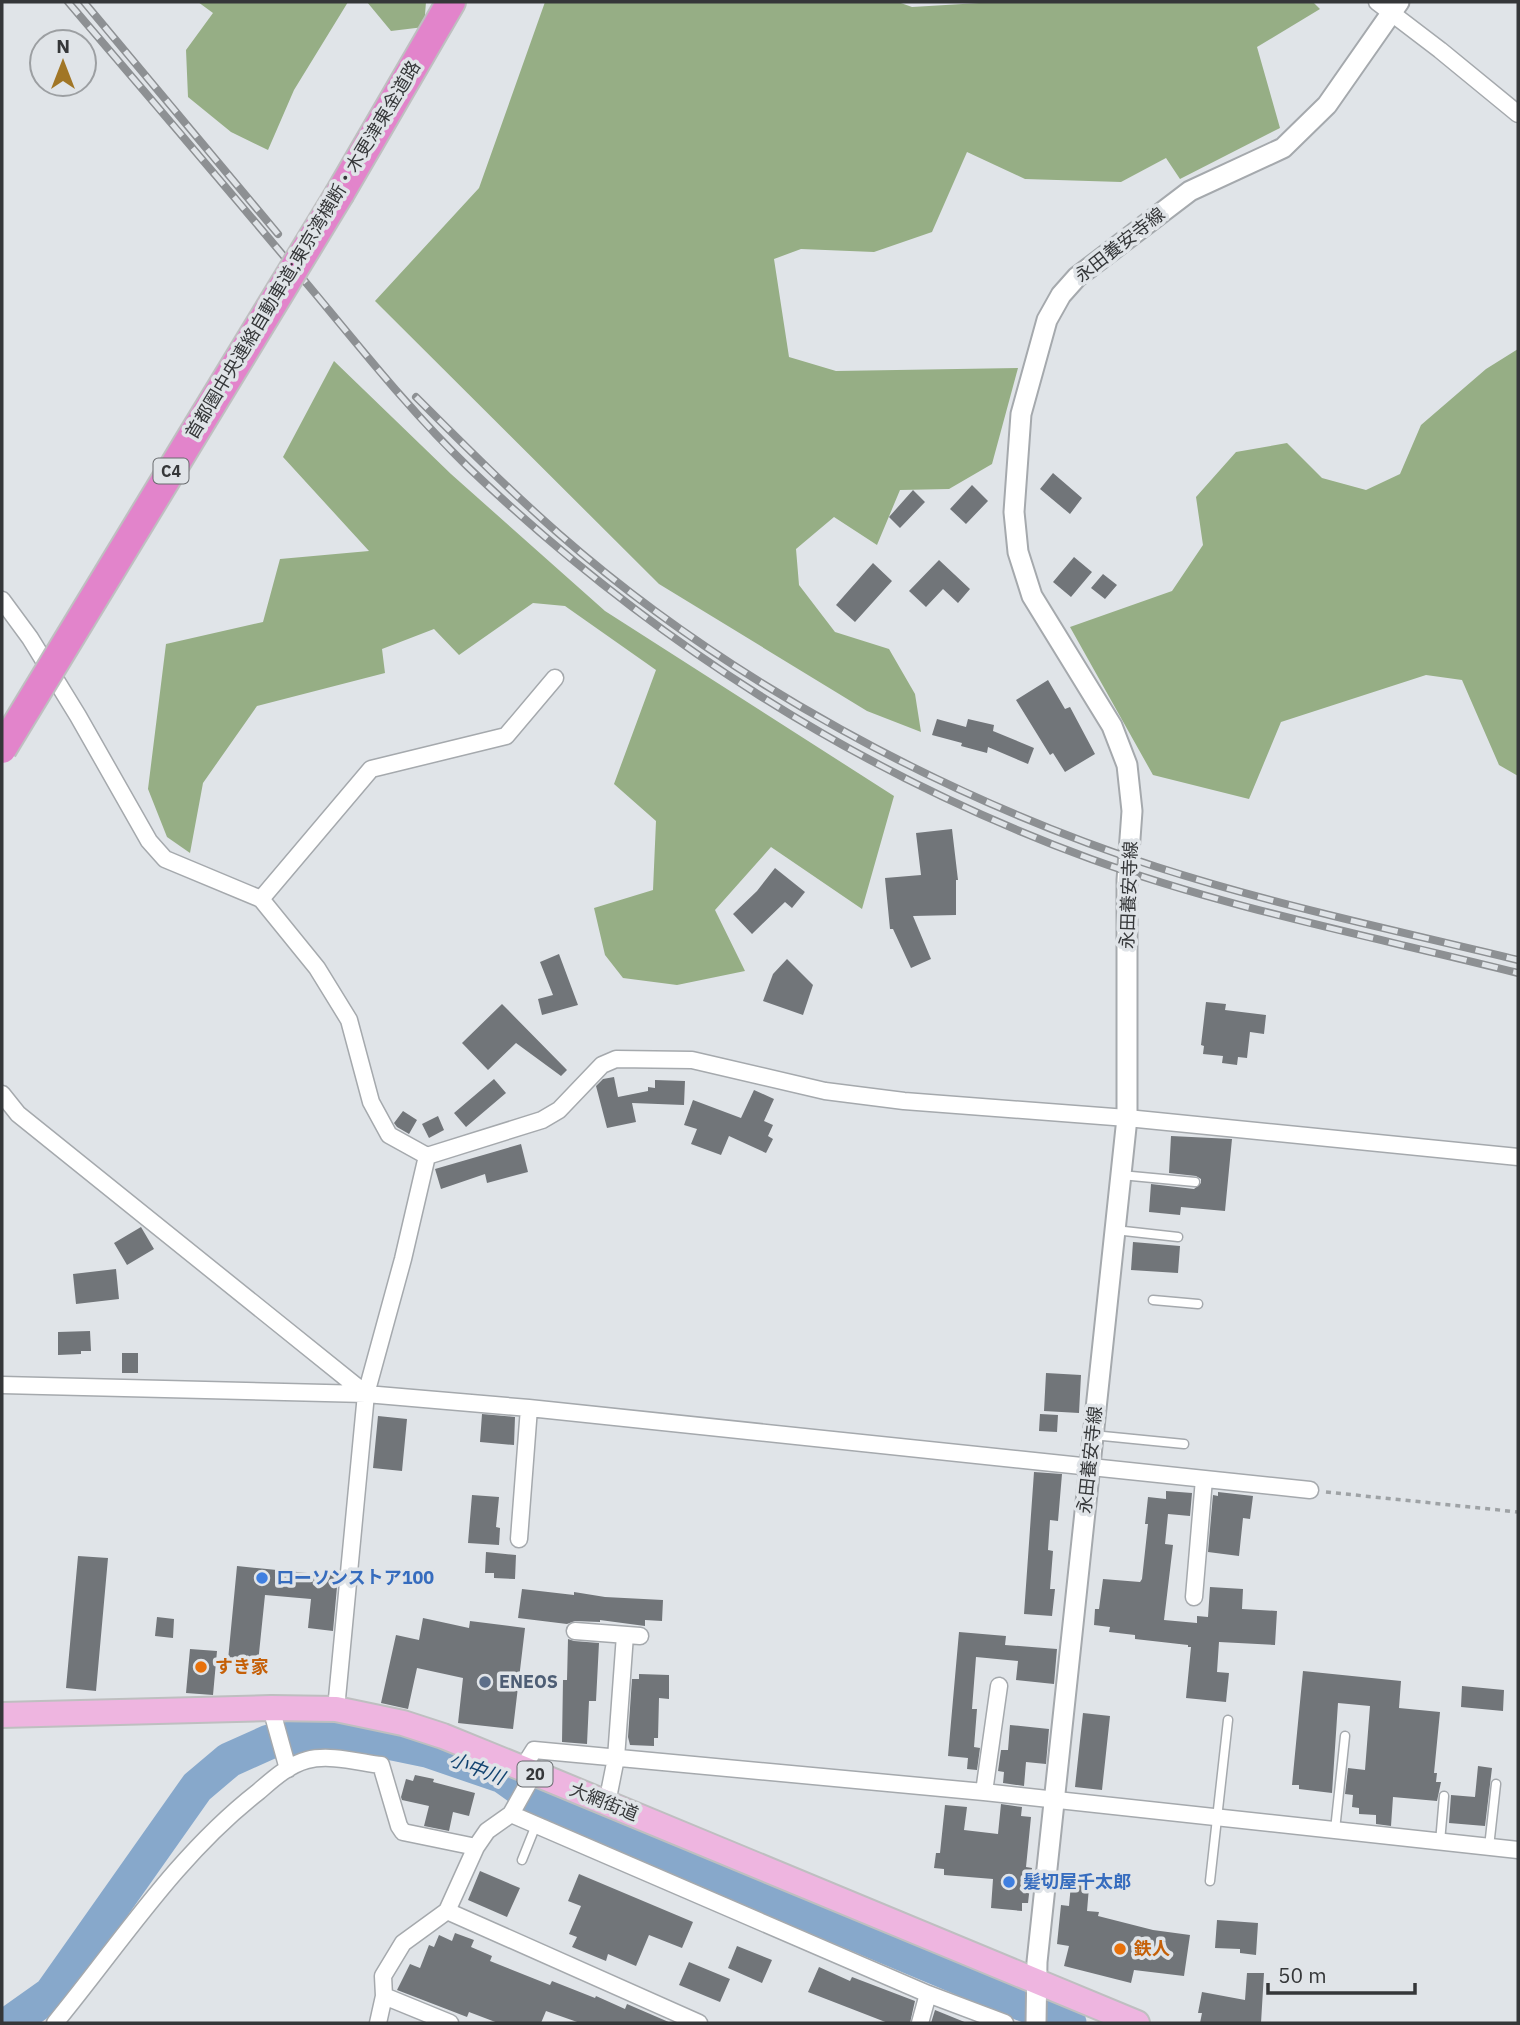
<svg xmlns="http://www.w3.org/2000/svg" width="1520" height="2025" font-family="'IBM Plex Sans','Noto Sans JP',sans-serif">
	<rect width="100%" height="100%" fill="#e0e4e8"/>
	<!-- forest -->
	<path fill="#96ae85" d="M198,2H348L294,90L268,150L231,132L188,97L186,50L213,13Z
		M367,2H426L424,27L391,31Z
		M545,2H898L912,7L996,2H1313L1320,9L1257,47L1280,128L1180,179L1166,158L1121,182L1025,179L967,152L932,232L874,252L801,249L774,259L789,357L836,371L1018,368L992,464L949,489L900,490L877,545L834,517L796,549L799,585L835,632L889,649L915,694L921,732L867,711L659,584L375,301L479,188Z
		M1518,349V776L1499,765L1462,680L1426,675L1281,722L1249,799L1153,775L1070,627L1172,591L1203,545L1196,497L1236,452L1287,443L1322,478L1366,490L1400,474L1421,425L1486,369Z
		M334,361L451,474L605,611L894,796L862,909L771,847L715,910L745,971L677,985L623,978L605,955L594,908L653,890L656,821L614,784L656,670L565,606L533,603L459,655L434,629L382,649L385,673L257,706L203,783L190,853L167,837L148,789L166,644L263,622L280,559L369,551L283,457Z"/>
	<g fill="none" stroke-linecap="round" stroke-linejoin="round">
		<!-- river -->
		<path stroke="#87a8cb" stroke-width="35" d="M10,2023L51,1994L197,1787L229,1760L269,1742L340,1732L427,1750L503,1776L538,1801L1069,2023"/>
	</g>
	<!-- building -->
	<path fill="#717579" d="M1053,473L1082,498L1070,514L1040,489Z
		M972,485L988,501L966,524L950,509Z
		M913,490L925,502L900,528L889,517Z
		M1074,557L1092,572L1071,597L1053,582Z
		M939,560L970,589L958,603L943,589L926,607L909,591Z
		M873,563L892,581L855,622L836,605Z
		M1103,574L1117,585L1105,599L1091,588Z
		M1048,680L1065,709L1070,707L1095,754L1065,772L1053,753L1050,755L1016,700Z
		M937,719L966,727L968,719L994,725L993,731L1034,748L1028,764L988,747L987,753L961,746L962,743L932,735Z
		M952,829L958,880H956V915L913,916L931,959L911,968L893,929H890L885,878L921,875L916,833Z
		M775,868L805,892L792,908L785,902L752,934L733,914L757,891Z
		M559,954L578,1005L542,1015L538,999L553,995L540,962Z
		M787,959L813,985L803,1015L763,1001L773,974Z
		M1206,1002L1226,1004L1225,1010L1266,1015L1264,1034L1250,1032L1247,1058L1238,1057L1237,1065L1222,1063L1223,1056L1203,1054L1204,1046L1201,1045Z
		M502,1004L567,1070L561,1076L516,1043L488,1070L462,1043Z
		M614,1077L618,1097L648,1091V1087L655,1088V1080L685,1081L684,1105L632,1103L636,1122L607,1128L596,1086L603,1079Z
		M494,1079L506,1093L466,1127L454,1113Z
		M754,1090L774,1099L764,1121L773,1125L768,1136L773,1139L766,1153L729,1136L721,1155L691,1144L697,1129L684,1125L693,1100L741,1118Z
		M403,1111L417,1120L409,1134L397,1127L394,1123Z
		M438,1116L444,1130L429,1138L422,1124Z
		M1171,1136L1232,1139L1225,1211L1181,1207L1180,1215L1149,1212L1151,1184L1194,1189L1201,1183V1179L1196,1176L1169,1173Z
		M521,1144L528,1172L487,1183L485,1174L441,1189L435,1169Z
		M141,1227L154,1249L127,1265L114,1243Z
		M1133,1242L1180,1246L1178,1273L1131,1270Z
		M116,1269L119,1299L76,1304L73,1274Z
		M90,1331L91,1351H81V1354L58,1355V1332Z
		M122,1353H138V1373H122Z
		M1046,1373L1081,1375L1079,1413L1044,1411Z
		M482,1414L515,1417L514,1445L480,1442Z
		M1040,1414L1058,1415L1057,1432L1039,1431Z
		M378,1416L407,1419L402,1471L373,1468Z
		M1034,1472L1062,1474L1058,1521L1050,1520L1048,1550L1053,1551L1050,1589H1055L1052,1616L1024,1614Z
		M1166,1491L1192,1493L1190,1516L1168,1514L1165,1544L1173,1545L1164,1620L1197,1623V1616L1208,1617L1210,1587L1243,1589L1242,1609L1277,1611L1275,1645L1219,1642L1217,1672L1229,1673L1226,1702L1186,1698L1191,1647H1188V1645L1135,1639V1635L1109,1632L1110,1627L1094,1625L1095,1609H1099L1103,1579L1140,1582L1142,1579L1148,1524H1145L1148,1497L1166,1499Z
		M1218,1492L1253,1496L1250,1519L1243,1518L1239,1556L1208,1552L1213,1495L1218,1496Z
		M472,1495L499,1497L496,1527L500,1528L499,1545L468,1543Z
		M486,1552L516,1555L515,1579L494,1578V1573H485Z
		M78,1556L108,1558L96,1691L66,1688Z
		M237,1566L338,1576L333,1631L308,1628L311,1599L265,1595L258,1663L228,1660Z
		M522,1589L574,1595V1592L605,1597L663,1600L662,1621L645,1620V1626L600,1620V1622L575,1621L567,1624L518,1618Z
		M157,1617L174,1619L173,1638L155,1636Z
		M423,1618L469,1628L470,1621L525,1628L513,1729L458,1723L463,1678L417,1668L408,1709L381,1703L396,1635L419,1640Z
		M959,1632L1006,1636L1005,1645L1057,1649L1054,1684L1016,1680L1018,1661L976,1657L972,1709H977L974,1747L980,1748L977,1770L967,1769L968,1758L948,1756Z
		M568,1639L574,1641L599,1643L596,1701H589L587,1744L562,1742L563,1680H567Z
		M190,1649L217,1651L213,1695L186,1693Z
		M1303,1671L1401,1681L1399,1708L1440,1712L1434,1773H1437L1436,1782H1441L1437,1801L1393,1797L1391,1826L1376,1824V1815L1359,1814V1808L1352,1807L1353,1795L1345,1794L1348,1768L1365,1770L1370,1706L1338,1703L1332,1793L1299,1789V1785H1292Z
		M639,1674L669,1675V1699L659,1698L658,1738H654V1746L630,1745L628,1737L632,1679H639Z
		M1462,1686L1504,1690L1503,1711L1461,1707Z
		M1083,1713L1110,1716L1102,1790L1075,1787Z
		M1010,1725L1049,1729L1046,1764L1026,1762L1024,1786L1003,1783L1004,1772L998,1771L1001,1750H1008Z
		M1478,1766L1492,1768L1485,1826L1449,1823L1451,1795L1475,1797Z
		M415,1775L434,1779L433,1782L475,1793L469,1816L453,1812L449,1831L424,1826L429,1806L402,1800L401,1797L406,1779L413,1781Z
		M1001,1804L1022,1807L1021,1816L1031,1817L1026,1867L1032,1868L1028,1903H1022V1911L991,1908L993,1879L944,1875V1869L934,1868L936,1853H940L945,1805L967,1807L964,1830L998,1834Z
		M480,1871L520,1888L507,1917L468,1900Z
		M1072,1873L1090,1875L1087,1911L1099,1912L1098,1916L1153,1930L1190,1935L1184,1976L1134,1970L1131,1983L1064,1966L1069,1946L1057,1944L1061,1905L1069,1906Z
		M579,1874L693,1922L682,1948L649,1935L636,1966L608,1954L606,1961L572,1947L577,1937L569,1934L581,1906L568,1901Z
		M1217,1920L1258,1923L1256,1955L1240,1953V1949L1215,1948Z
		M455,1933L474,1940L471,1947L492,1956L490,1961L550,1985L552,1981L595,1998L596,1996L625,2009L627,2004L671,2023H580L546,2011L541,2023H498L469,2012L467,2017L397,1990L410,1964L420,1968L429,1945L434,1947L439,1935L452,1941Z
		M737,1946L772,1960L762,1983L728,1968Z
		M689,1962L730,1979L720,2002L679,1985Z
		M819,1967L850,1981L852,1977L915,2001L910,2023H888L808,1992Z
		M1247,1973H1264L1261,2023H1200L1202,2013H1198L1202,1992L1245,2000Z
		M935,2010L967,2023H931Z"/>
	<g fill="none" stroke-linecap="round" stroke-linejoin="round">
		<defs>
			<path id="service" d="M1121,1175L1195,1182
				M1115,1230L1178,1237
				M1153,1300L1198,1304
				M1093,1435L1184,1444
				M1335,1830L1345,1736
				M1440,1842L1444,1796
				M1489,1847L1496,1784
				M522,1860L536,1825
				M1210,1881L1228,1720"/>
			<path id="minor" d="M1377,2L1440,50L1518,114
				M2,600L30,638L78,716L149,841L165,859L261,899L317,968L349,1020L371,1102L389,1135L427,1156L542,1120L559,1110L602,1065L616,1059L692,1060L825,1091L904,1101L1127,1118L1518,1157
				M261,899L371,769L506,736L555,678
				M2,1094L18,1114L366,1394
				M2,1385L366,1394L529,1408L1310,1490
				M519,1539L529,1408
				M1194,1597L1204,1479
				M575,1631L640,1636
				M271,1708L288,1769
				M336,1709L366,1394L403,1259L427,1156
				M522,1769L534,1750L984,1792L1518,1850
				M984,1792L999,1686
				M607,1803L616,1758L625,1635
				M511,1814L928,1994L1005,2023
				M447,1911L699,2023
				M384,1996L450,2023
				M55,2023C120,1944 176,1856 258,1792C272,1780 288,1765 307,1760C329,1754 358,1762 381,1765L399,1826L403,1832L476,1847
				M378,2023L384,1996L383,1976L403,1943L447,1911L476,1847L487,1831L511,1814L534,1773
				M920,2023L928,1994"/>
			<path id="tertiary" d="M1036,2023L1037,1962L1127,1118V880L1132,811L1127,765L1112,726L1032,596L1018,552L1014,512L1021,414L1047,320L1061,295L1077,277L1190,191L1283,148L1327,105L1399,2"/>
			<path id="primary" d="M2,1715L271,1708L336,1709L403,1723L443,1736L534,1773L1137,2023"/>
			<path id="motorway" d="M340,193L451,2"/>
		</defs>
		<!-- service casing -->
		<use href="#service" stroke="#a5a9ad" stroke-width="11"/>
		<!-- minor casing -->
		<use href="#minor" stroke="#a5a9ad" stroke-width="19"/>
		<!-- tertiary casing -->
		<use href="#tertiary" stroke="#a5a9ad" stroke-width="23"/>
		<!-- primary casing -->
		<use href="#primary" stroke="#bebfc0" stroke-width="28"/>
		<!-- motorway casing -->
		<use href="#motorway" stroke="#bebfc0" stroke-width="32"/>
		<!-- path -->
		<path stroke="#9ea2a5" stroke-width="3.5" stroke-dasharray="5 5" stroke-linecap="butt" d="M1326,1492L1518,1512"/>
		<!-- service -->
		<use href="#service" stroke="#fff" stroke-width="8"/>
		<!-- minor -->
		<use href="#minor" stroke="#fff" stroke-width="16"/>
		<!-- tertiary -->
		<use href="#tertiary" stroke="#fff" stroke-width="19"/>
		<!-- primary -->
		<use href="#primary" stroke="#eeb5e0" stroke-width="24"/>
		<!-- motorway -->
		<use href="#motorway" stroke="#e284cb" stroke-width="28"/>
		<defs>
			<path id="rail" d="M68,2C150,98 232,194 313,291C363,351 412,413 468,467C647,638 858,774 1091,859C1229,909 1375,937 1518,973
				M84,2L278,234
				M416,397C462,443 508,489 558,533C724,679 946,799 1157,867C1275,905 1398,931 1518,960"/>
		</defs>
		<!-- rail casing -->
		<use href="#rail" stroke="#8d9093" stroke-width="8"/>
		<!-- rail -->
		<use href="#rail" stroke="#e0e4e8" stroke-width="5" stroke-dasharray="16" stroke-linecap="butt"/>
		<defs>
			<path id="motorway-bridge" d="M2,749L340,193"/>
		</defs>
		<!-- motorway-bridge casing -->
		<use href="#motorway-bridge" stroke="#bebfc0" stroke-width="32" stroke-linecap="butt"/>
		<!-- motorway-bridge -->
		<use href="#motorway-bridge" stroke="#e284cb" stroke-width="28"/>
	</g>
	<!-- markers -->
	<g fill="#3f7fe0" stroke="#e0e4e8" stroke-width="2.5">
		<circle cx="262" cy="1578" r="7"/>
		<circle cx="1009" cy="1882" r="7"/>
	</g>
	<g fill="#e8710a" stroke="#e0e4e8" stroke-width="2.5">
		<circle cx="201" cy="1667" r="7"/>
		<circle cx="1120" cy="1949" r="7"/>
	</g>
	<circle fill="#5c6f8a" stroke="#e0e4e8" stroke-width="2.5" cx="485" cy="1682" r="7"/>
	<g text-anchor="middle" stroke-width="7" stroke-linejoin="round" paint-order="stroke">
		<!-- shield labels -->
		<g fill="#e0e4e8" stroke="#686b6e" stroke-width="2">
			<rect x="153.5" y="458.5" width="35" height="25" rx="5"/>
			<rect x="517.5" y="1761.5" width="35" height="25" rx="5"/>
		</g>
		<g font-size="16" font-weight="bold" fill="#353739">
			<text x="171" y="477">C4</text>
			<text x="535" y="1780">20</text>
		</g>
		<!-- street labels -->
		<g font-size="18" fill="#353739" stroke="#e0e4e8">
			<text transform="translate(1120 245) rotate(-38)" y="6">永田養安寺線</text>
			<text transform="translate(303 250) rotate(-59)" y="6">首都圏中央連絡自動車道;東京湾横断・木更津東金道路</text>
			<text transform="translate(1129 895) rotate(-88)" y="6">永田養安寺線</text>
			<text transform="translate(1090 1460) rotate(-84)" y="6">永田養安寺線</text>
			<text transform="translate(604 1802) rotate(22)" y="6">大網街道</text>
		</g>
		<!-- shop labels -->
		<g font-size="18" font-weight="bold" fill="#366cbe" stroke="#e0e4e8" text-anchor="start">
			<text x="276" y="1584">ローソンストア100</text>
			<text x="1023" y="1888">髪切屋千太郎</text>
		</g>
		<!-- food labels -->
		<g font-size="18" font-weight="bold" fill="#c56008" stroke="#e0e4e8" text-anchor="start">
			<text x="215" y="1673">すき家</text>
			<text x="1134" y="1955">鉄人</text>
		</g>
		<!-- service labels -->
		<g font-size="18" font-weight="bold" fill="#4e5e75" stroke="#e0e4e8" text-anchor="start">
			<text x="499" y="1688">ENEOS</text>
		</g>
		<!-- water labels -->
		<g font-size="19" font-style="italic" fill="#114370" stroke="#e0e4e8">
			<text transform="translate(477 1768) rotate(21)" y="7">小中川</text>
		</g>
	</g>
	<!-- border -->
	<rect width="1520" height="2025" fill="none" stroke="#353739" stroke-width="7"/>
	<!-- north arrow -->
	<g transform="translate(63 63)"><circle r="33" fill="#e0e4e8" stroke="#9c9fa2" stroke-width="2"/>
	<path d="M0-5L12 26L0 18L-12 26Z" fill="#a17626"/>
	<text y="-10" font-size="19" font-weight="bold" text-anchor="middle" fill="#353739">N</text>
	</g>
	<!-- scale -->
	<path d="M1268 1983v10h147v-10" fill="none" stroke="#353739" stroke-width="3.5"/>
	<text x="1278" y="1983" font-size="21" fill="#353739" stroke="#e0e4e8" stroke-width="5" paint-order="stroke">50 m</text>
</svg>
